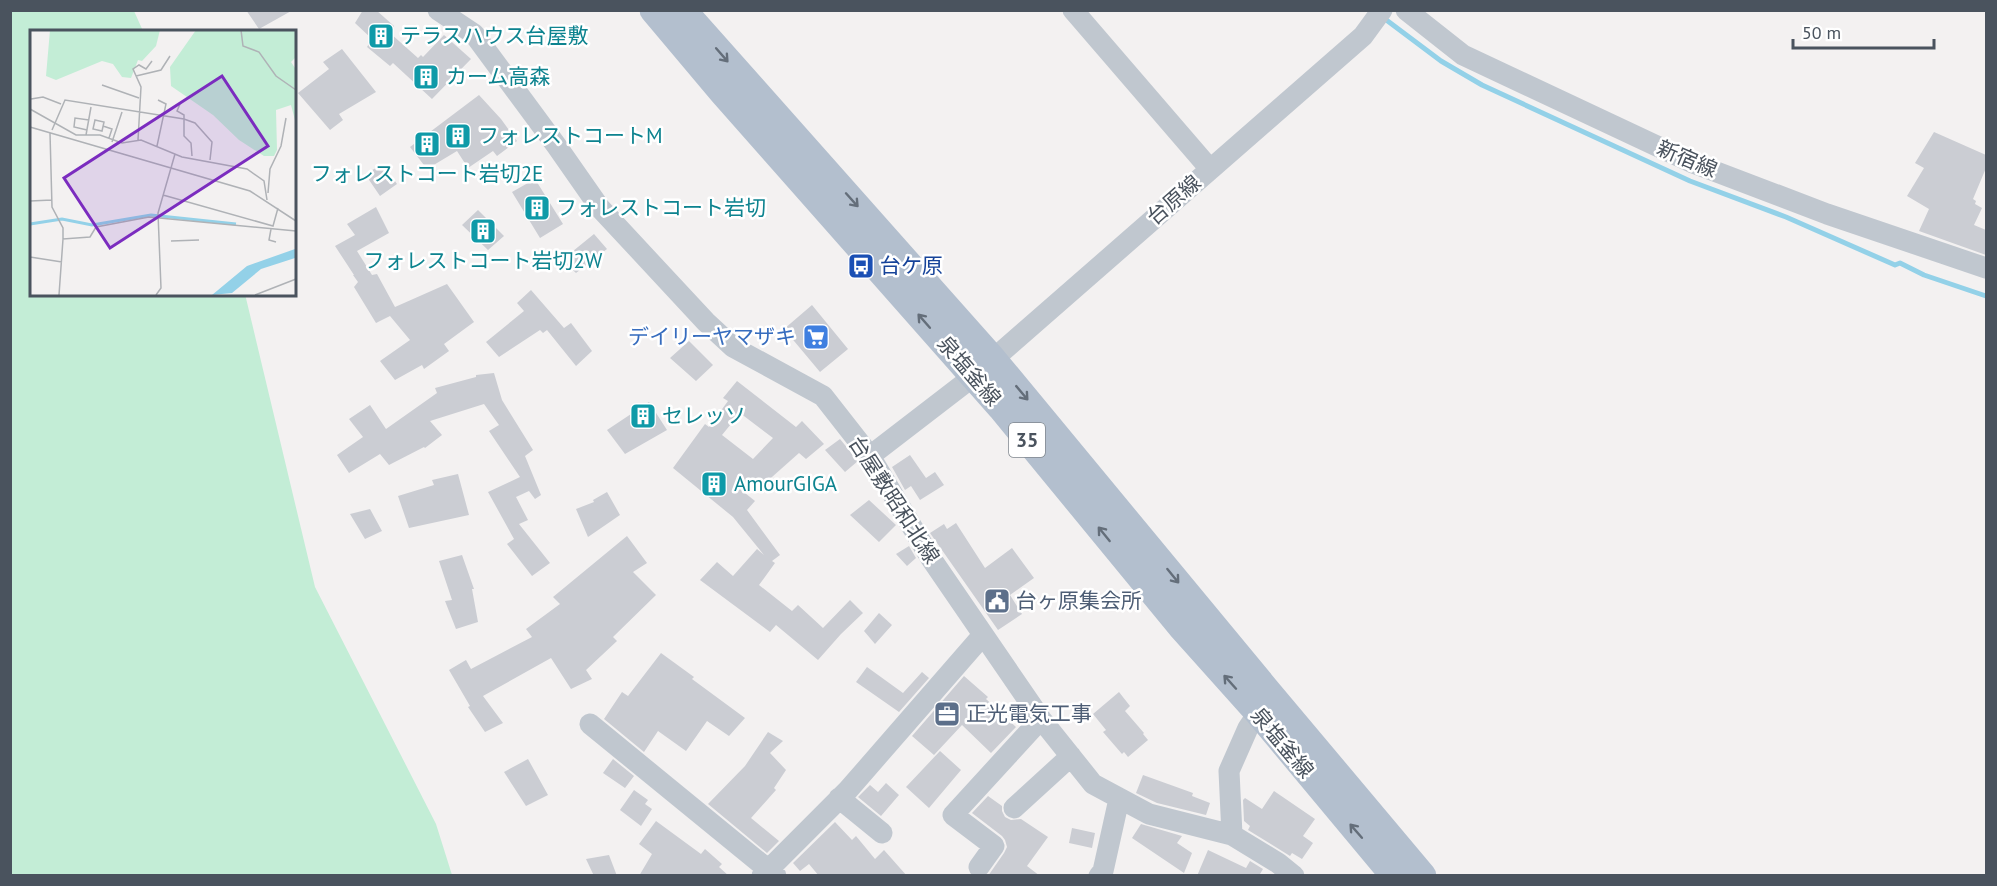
<svg xmlns="http://www.w3.org/2000/svg" width="1997" height="886" font-family="'PT Sans','Noto Sans JP',sans-serif">
	<rect width="100%" height="100%" fill="#f3f1f1"/>
	<!-- green -->
	<path fill="#c3edd6" d="M10,11H134L143,31L32,32V294H245L315,587L436,824L452,875H11Z"/>
	<g fill="none" stroke-linecap="round" stroke-linejoin="round">
		<!-- stream -->
		<path stroke="#93d1e8" stroke-width="5" d="M1381,16L1441,61L1482,85L1690,181L1786,217L1895,265L1900,263L1924,275L1986,296"/>
	</g>
	<!-- building -->
	<path fill="#cbcdd3" fill-rule="evenodd" d="M246,10H293L259,29Z
		M363,10H376L394,26L390,33L418,58L421,55L423,57L444,35L471,59L432,99L393,63L390,66L367,47L372,39L355,23Z
		M342,49L376,92L339,114L343,120L330,130L298,93L329,69L323,62Z
		M479,95L501,119L517,141L497,156L493,151L468,168L457,151L427,169L410,147Z
		M1934,132L1986,155V168L1973,199L1976,201L1975,204L1982,208L1974,225L1986,230V255L1919,231L1929,209L1907,196L1924,168L1915,163Z
		M383,164L397,184L380,196L365,174Z
		M535,179L563,224L540,238L512,192Z
		M376,207L389,233L357,251L372,275L377,274L395,307L447,284L474,322L444,344L449,351L424,369L422,365L395,380L380,361L410,340L390,316L376,323L354,287L358,282L353,275H354L335,246L355,235L347,224Z
		M478,210L504,236L488,250L462,225Z
		M594,234L607,249L576,273L562,260Z
		M531,290L564,328L571,323L592,351L576,366L547,330L543,333L540,330L499,357L486,342L524,311L517,303Z
		M812,305L848,349L820,372L784,329Z
		M689,341L713,365L696,381L670,358Z
		M494,373L502,400L533,450L525,456L541,495L535,499L529,491L516,497L528,520L519,524L550,563L532,576L507,544L514,539L488,492L520,477L489,431L499,425L484,404L430,421L442,435L425,448L424,447L389,465L380,454L349,473L337,455L363,437L349,419L370,405L386,429L437,393L435,388L476,377V375Z
		M737,381L796,427L802,421L824,444L806,459L799,453L772,477L745,493L755,501L747,510L780,555L772,561L775,563L759,585L792,611L798,605L823,628L850,600L863,613L841,634L818,660L776,625L770,632L700,580L717,562L733,576L757,549L764,555L733,517L673,468L705,424L709,427L728,401L723,398ZM740,413L773,438L753,459L722,435Z
		M649,402L667,430L625,454L607,430Z
		M840,439L858,461L845,472L825,450Z
		M910,455L926,478L935,472L944,485L920,500L911,486L905,490L892,467Z
		M458,474L469,515L409,528L398,496L434,485L432,480Z
		M607,492L620,515L588,537L576,509L594,502L593,500Z
		M869,500L896,525L879,542L850,515Z
		M370,509L382,531L365,539L350,514Z
		M956,523L985,568L1012,548L1034,578L1010,595L1022,614L998,630L930,533L944,524L947,529Z
		M627,536L647,563L633,572L656,595L613,637L617,641L586,670L592,679L571,689L551,658L483,696L503,723L485,732L468,707L470,706L449,670L466,660L471,669L532,637L526,629L560,604L553,597Z
		M909,546L916,558L907,566L896,554Z
		M462,555L474,589H472L478,622L456,629L445,601L452,600L439,561Z
		M879,613L892,625L875,644L864,631Z
		M661,653L694,677L692,679L745,718L729,736L707,721L686,751L658,731L644,752L604,719L622,692L628,696Z
		M867,667L903,693L922,672L929,678L899,712L856,682Z
		M964,676L988,697L986,699L1016,727L991,753L962,725L934,755L912,736Z
		M1119,692L1130,706L1125,711L1144,733L1143,734L1148,740L1128,757L1124,752L1122,754L1103,732L1106,730L1093,714Z
		M768,732L783,741L770,753L786,770L774,788L776,790L751,818L779,841L767,853L708,804L745,766Z
		M940,751L961,770L929,808L906,787Z
		M528,759L548,795L526,806L504,772Z
		M613,759L634,776L625,788L603,773Z
		M1143,775L1193,793L1192,796L1210,803L1206,815L1157,803L1136,793Z
		M886,783L899,795L881,816L858,797L870,785L878,792Z
		M634,790L648,800L645,804L652,809L641,826L620,810Z
		M1274,791L1315,819L1303,836L1313,843L1302,859L1292,853L1290,856L1248,830L1250,826L1244,821L1243,800L1245,798L1262,809Z
		M988,796L1002,806V811L1005,817L1011,820L1021,819L1048,837L1027,866L1040,876H988L1004,853L1007,847L1005,840L1002,836L972,813Z
		M656,821L701,854L705,849L722,864L719,867L729,876H639L652,854L639,844Z
		M835,822L852,840L856,836L875,859L884,850L907,876H819L809,864L800,871L793,863Z
		M1141,824L1182,836L1177,843L1192,853L1184,873L1132,838Z
		M1072,828L1095,833L1092,848L1069,843Z
		M1208,850L1246,868L1250,861L1263,869L1260,874L1262,876H1197Z
		M609,855L617,876H594L586,859Z"/>
	<g fill="none" stroke-linecap="round" stroke-linejoin="round">
		<!-- minor -->
		<path stroke="#c0c7cf" stroke-width="21" d="M438,10L474,34L556,145L600,208L706,322L733,347L823,396L870,456L930,557L1041,719L1093,784L1149,814L1232,835L1278,863L1294,876
			M1073,10L1210,169
			M1406,10L1463,55L1693,163L1827,214L1986,268
			M870,456L974,376L1363,36L1382,10
			M590,724L776,876
			M839,798L882,833
			M1014,808L1071,756
			M1232,835L1229,771L1248,728L1258,713
			M979,867L994,846L953,815L1041,719
			M762,876L848,790L983,635
			M1099,876L1103,871L1119,799"/>
		<!-- major -->
		<path stroke="#b3bfce" stroke-width="27" d="M653,10L722,92L1001,408L1181,627L1258,713L1394,876
			M683,10L993,359L1266,689L1423,876"/>
	</g>
	<!-- one-way arrows -->
	<defs><path id="oneway-shaft" d="M-6 0H5M1.5-3L5.5 0L1.5 3" fill="none" stroke-width="1.6" stroke-linecap="round" stroke-linejoin="round" transform="scale(1.5)"/></defs>
	<g stroke="#646e7a">
		<use href="#oneway-shaft" transform="translate(722 55) rotate(49)"/>
		<use href="#oneway-shaft" transform="translate(852 200) rotate(48)"/>
		<use href="#oneway-shaft" transform="translate(924 321) rotate(-131)"/>
		<use href="#oneway-shaft" transform="translate(1022 393) rotate(50)"/>
		<use href="#oneway-shaft" transform="translate(1104 534) rotate(-129)"/>
		<use href="#oneway-shaft" transform="translate(1173 576) rotate(51)"/>
		<use href="#oneway-shaft" transform="translate(1230 682) rotate(-132)"/>
		<use href="#oneway-shaft" transform="translate(1356 831) rotate(-131)"/>
	</g>
	<!-- icons -->
	<defs>
		<symbol id="building-square" viewBox="-11 -11 22 22"><rect x="-9" y="-9" width="18" height="18" rx="4" fill="#0f9aa8" stroke="#fff"/><path d="M-4-6H4V6H1V3H-1V6H-4ZM-2.5-4.3h1.7v1.8h-1.7ZM.8-4.3h1.7v1.8H.8ZM-2.5-1h1.7V.8h-1.7ZM.8-1h1.7V.8H.8Z" fill="#fff"/></symbol>
		<symbol id="bus-square" viewBox="-11 -11 22 22"><rect x="-9" y="-9" width="18" height="18" rx="4" fill="#1a4fb4" stroke="#fff"/><path d="M-5-6H5V4H4V6H2V4H-2V6H-4V4H-5ZM-3.5-4V0h7V-4ZM-3.5 1.2v1.5H-2V1.2ZM2 1.2v1.5H3.5V1.2Z" fill="#fff"/></symbol>
		<symbol id="supermarket-square" viewBox="-11 -11 22 22"><rect x="-9" y="-9" width="18" height="18" rx="4" fill="#3f7fe0" stroke="#fff"/><path d="M-6-5.5h2.5l.6 2H6L4.5 2H-2.5L-4.4-4H-6ZM-1.5 3.2a1.3 1.3 0 1 0 .1 0ZM3 3.2a1.3 1.3 0 1 0 .1 0Z" fill="#fff"/></symbol>
		<symbol id="civic-square" viewBox="-11 -11 22 22"><rect x="-9" y="-9" width="18" height="18" rx="4" fill="#5c6f8a" stroke="#fff"/><path d="M-.6-6.5H3V-4.5H.6V-3L4-1V1h2V6H-6V1h2V-1L-.6-3ZM-1.2 2.5V6h2.4V2.5Z" fill="#fff"/></symbol>
		<symbol id="office-square" viewBox="-11 -11 22 22"><rect x="-9" y="-9" width="18" height="18" rx="4" fill="#5c6f8a" stroke="#fff"/><path d="M-6-3h4V-5.5h4V-3h4V5H-6ZM-1-4.5V-3h2v-1.5ZM-6 0V1H6V0Z" fill="#fff"/></symbol>
	</defs>
	<g fill-rule="evenodd">
		<use href="#building-square" x="366" y="21" width="30" height="30"/>
		<use href="#building-square" x="411" y="62" width="30" height="30"/>
		<use href="#building-square" x="443" y="121" width="30" height="30"/>
		<use href="#building-square" x="412" y="129" width="30" height="30"/>
		<use href="#building-square" x="522" y="193" width="30" height="30"/>
		<use href="#building-square" x="468" y="216" width="30" height="30"/>
		<use href="#bus-square" x="846" y="251" width="30" height="30"/>
		<use href="#supermarket-square" x="801" y="322" width="30" height="30"/>
		<use href="#building-square" x="628" y="401" width="30" height="30"/>
		<use href="#building-square" x="699" y="469" width="30" height="30"/>
		<use href="#civic-square" x="982" y="586" width="30" height="30"/>
		<use href="#office-square" x="932" y="699" width="30" height="30"/>
	</g>
	<g text-anchor="middle" stroke-width="5" stroke-linejoin="round" paint-order="stroke">
		<!-- shield labels -->
		<rect fill="#fff" stroke="#80878e" stroke-width="1.5" x="1009" y="423" width="36" height="34" rx="4.5"/>
		<g font-size="20" font-weight="bold" fill="#4a535e">
			<text x="1027" y="447">35</text>
		</g>
		<!-- culture labels -->
		<g font-size="21" fill="#0d838f" stroke="#fff" text-anchor="start">
			<text x="400" y="43">テラスハウス台屋敷</text>
			<text x="446" y="84">カーム高森</text>
			<text x="478" y="143">フォレストコートM</text>
			<text x="427" y="181" text-anchor="middle">フォレストコート岩切2E</text>
			<text x="556" y="215">フォレストコート岩切</text>
			<text x="483" y="268" text-anchor="middle">フォレストコート岩切2W</text>
			<text x="662" y="423">セレッソ</text>
			<text x="734" y="491">AmourGIGA</text>
		</g>
		<!-- street labels -->
		<g font-size="21" fill="#4a535e" stroke="#fff">
			<text transform="translate(1687 159) rotate(23)" y="7">新宿線</text>
			<text transform="translate(1174 200) rotate(-41)" y="7">台原線</text>
			<text transform="translate(969 371) rotate(49)" y="7">泉塩釜線</text>
			<text transform="translate(894 500) rotate(57)" y="7">台屋敷昭和北線</text>
			<text transform="translate(1282 743) rotate(50)" y="7">泉塩釜線</text>
		</g>
		<!-- transit labels -->
		<g font-size="21" fill="#164399" stroke="#fff" text-anchor="start">
			<text x="880" y="273">台ケ原</text>
		</g>
		<!-- shop labels -->
		<g font-size="21" fill="#366cbe" stroke="#fff" text-anchor="end">
			<text x="796" y="344">デイリーヤマザキ</text>
		</g>
		<!-- service labels -->
		<g font-size="21" fill="#4e5e75" stroke="#fff" text-anchor="start">
			<text x="1016" y="608">台ヶ原集会所</text>
			<text x="966" y="721">正光電気工事</text>
		</g>
	</g>
	<!-- overview -->
	<g transform="translate(30 30)">
		<rect width="266" height="266" fill="#f3f1f1"/>
		<path d="M20,0H130L126,16L112,31L108,30L101,48L92,47L83,34L72,31L26,50L16,46ZM166,0H265V28L261,32L265,38V90L261,75L246,80L247,120L244,126H234L209,110L183,85L141,56L140,37Z" fill="#c3edd6"/>
		<path d="M265,219V228L231,239L202,263L182,265L217,236Z" fill="#93d1e8"/>
		<path fill="none" stroke="#93d1e8" stroke-width="3" d="M0,194L32,189L62,195L121,185L206,194"/>
		<path fill="none" stroke="#afb2b6" stroke-width="1.5" d="M211,0L213,16L229,22L246,46L266,60M106,46L131,40L140,26M72,55L109,68M1,69L13,67L31,74M150,74L147,81L154,85V106L161,113L162,126M0,79L46,105H70L92,113L111,110L152,127L217,139L234,151L237,170M65,90L74,92L72,101L63,99ZM73,96L82,99L79,108M0,97L220,161L266,191M22,100L35,70L154,89L165,93L182,112L180,130M57,100L44,97L45,88L59,90M20,103L22,177L33,198V209L60,207L66,197L119,187L266,201M56,105L61,77M108,110L111,57L103,39L109,35L116,39L122,31M82,112L92,82M127,116L136,74L128,70M238,163L240,139L251,116L256,88M133,165L243,196L248,178M0,171L22,170M241,199L239,210L246,212M141,211L169,210M0,227L32,232M29,265L33,209M126,265L131,258L128,183L145,124M225,265L266,249"/>
		<path fill="#7b2cbf" fill-opacity="0.15" stroke="#7b2cbf" stroke-width="3" d="M192,46L238,116L80,218L34,148Z"/>
		<rect width="266" height="266" fill="none" stroke="#4a535e" stroke-width="3"/>
	</g>
	<!-- border -->
	<rect width="1997" height="886" fill="none" stroke="#4a535e" stroke-width="24"/>
	<!-- scale -->
	<path d="M1793 39v9h141v-9" fill="none" stroke="#4a535e" stroke-width="3"/>
	<text x="1802" y="39" font-size="18" fill="#4a535e" stroke="#ffffff" stroke-width="4.5" paint-order="stroke">50 m</text>
</svg>
